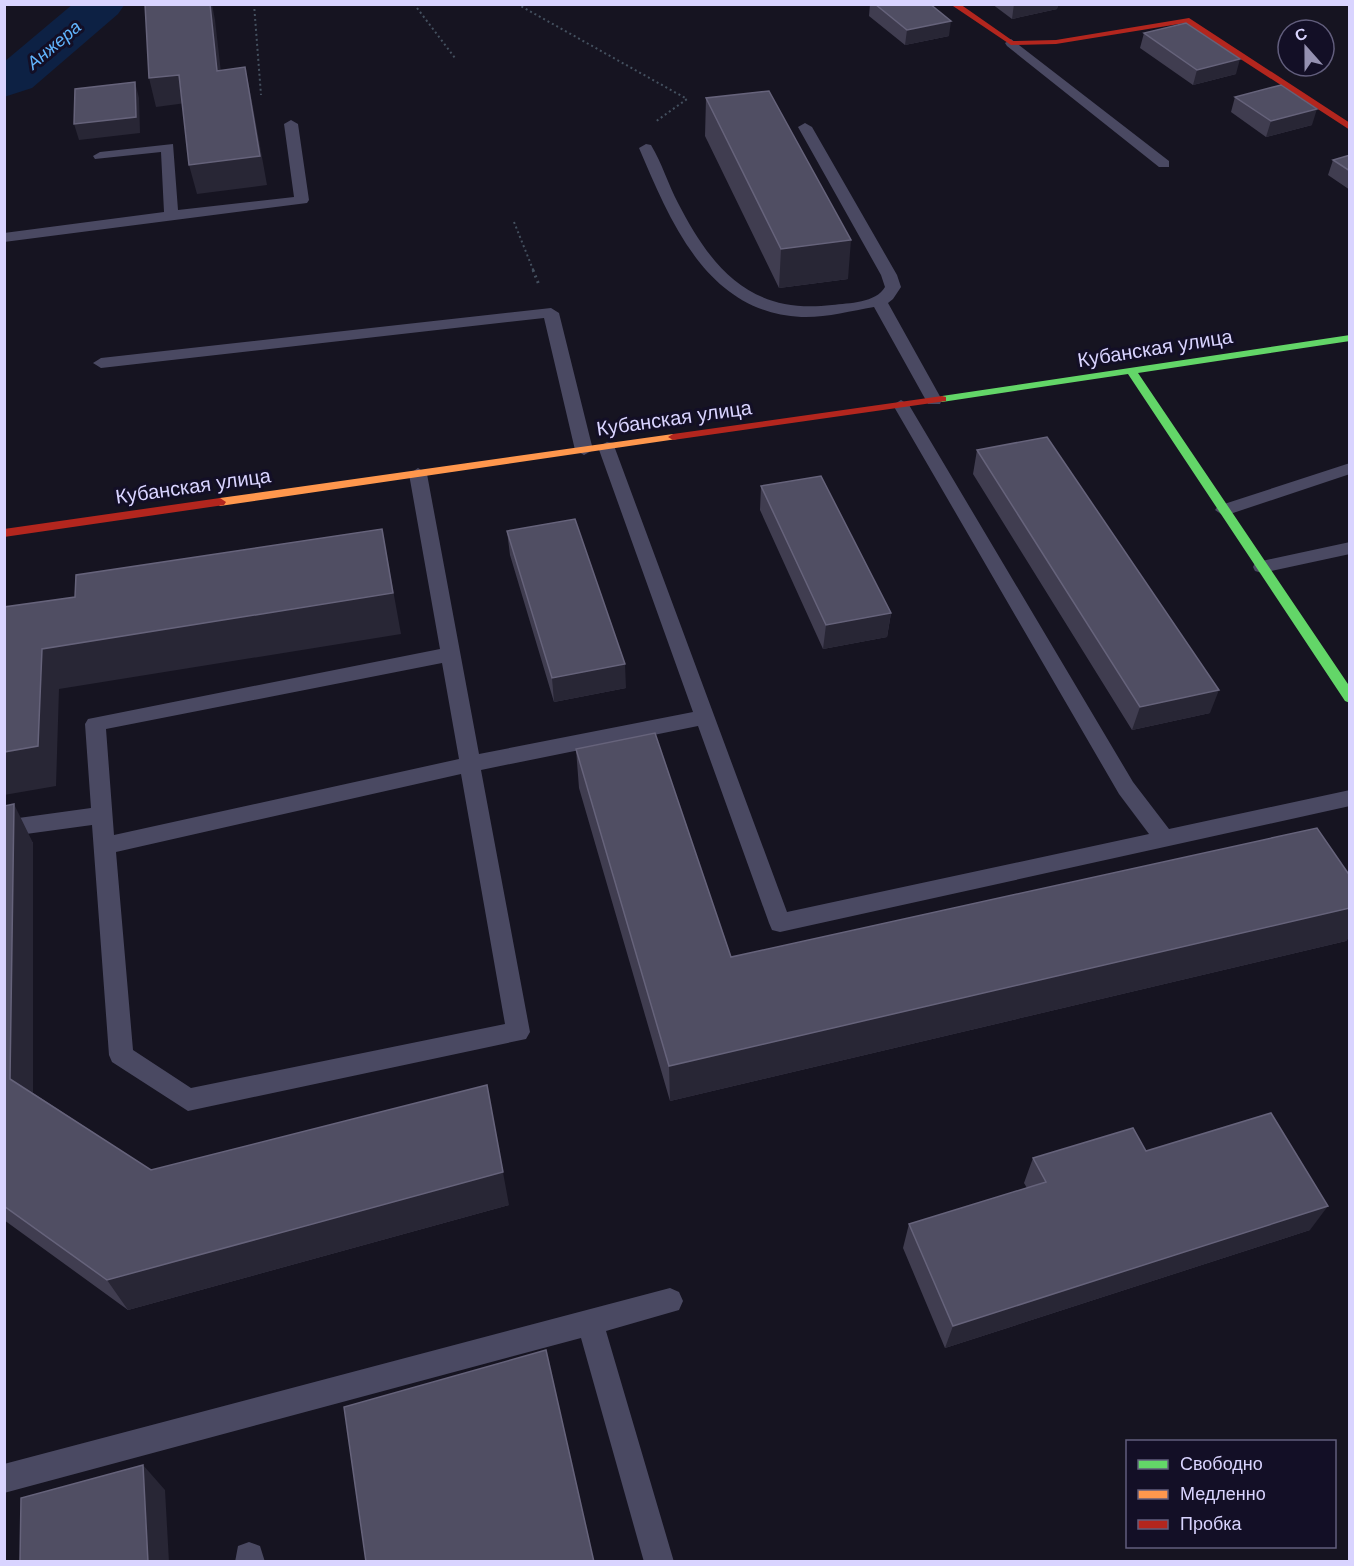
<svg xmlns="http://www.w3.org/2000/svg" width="1354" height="1566" font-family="Helvetica,sans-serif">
	<rect width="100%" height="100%" fill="#161421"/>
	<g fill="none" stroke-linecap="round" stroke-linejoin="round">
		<!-- river -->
		<path fill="#0d2144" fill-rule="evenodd" d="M73,4H125L118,14L32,88L4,97V62Z"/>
		<!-- path-far1 -->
		<path stroke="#44505f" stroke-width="2" stroke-dasharray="2 3" stroke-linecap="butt" d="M254,4L261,95
			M414,4L455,58
			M517,4L687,99L655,122
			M514,222L534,272"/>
		<!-- path -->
		<path stroke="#44505f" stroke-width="3" stroke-dasharray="2 4" stroke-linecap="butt" d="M533,270L539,285"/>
		<!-- lane -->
		<path fill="#4a4962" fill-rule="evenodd" d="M1011,39L1169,161V167H1159L1007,46L1005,43Z
			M291,120L298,124L309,200L307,203L4,242V233L164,212L161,152L95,159L93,156L100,152L173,144L178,210L294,197L284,124Z
			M805,123L812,127L897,275L901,287L893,299L888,303L942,400L940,404H928L874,307C850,311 825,318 801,317C707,312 671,223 639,148L646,144L651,145C662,163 668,184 678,203C712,269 751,315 832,305C849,303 876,303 885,287L881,275L798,127Z
			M551,308L559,313L593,450L584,455L575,450L544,318L101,368L93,363L101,358Z
			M901,400L909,405L1133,782L1169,829L1350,790V806L780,932L772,930L769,923L698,726L481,770L530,1032L526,1039L188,1111L112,1062L109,1055L92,825L4,837V820L91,808L85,724L88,719L440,649L409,474L418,468L427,474L479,754L693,712L598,447L607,442L613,443L787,912L1149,834L1119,794L893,405ZM442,663L459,759L114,835L106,729ZM461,774L505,1024L191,1088L133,1050L116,852Z
			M1350,463V474L1224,516L1215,510L1218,506Z
			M1350,542V554L1262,573L1255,571L1253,567L1255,563L1262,561Z
			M670,1288L679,1292L683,1301L679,1310L606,1331L674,1562H644L581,1338L4,1493V1464Z
			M249,1542L260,1546L265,1562H235L238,1546Z"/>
		<!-- fast -->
		<path fill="#63d668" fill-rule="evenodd" d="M1350,335V341L1138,373L1350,687V703L1345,701L1128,374L942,402L937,399L942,396Z"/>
		<!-- slow -->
		<path fill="#ff974d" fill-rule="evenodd" d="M673,434L677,435V439L220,506L214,502L220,498Z"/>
		<!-- jam -->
		<path fill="#b3261e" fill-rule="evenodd" d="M950,4H960L1013,41L1056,40L1189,18L1350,123V130L1185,23L1056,44L1011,45Z
			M942,396L946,397V401L673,440L668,437L673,434Z
			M220,498L226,502L224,505L4,537V529Z"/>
	</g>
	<!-- wall -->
	<path fill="#403d50" d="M870,4H930L949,36L905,45L869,16Z
		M992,4H1058L1057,9L1012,19Z
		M1144,33L1236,74L1193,85L1140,48Z
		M1235,97L1312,125L1266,137L1231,112Z
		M706,98L848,279L779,288L705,136Z
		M1350,155V190L1328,175L1333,160Z
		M977,450L1210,713L1132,730L973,474Z
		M761,486L891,613L887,637L823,649L760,510Z
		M507,531L626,688L554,702L510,555Z
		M576,749L731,957L1350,876V936L1346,941L670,1101L579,788Z
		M4,806L33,843V1093L151,1170L509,1205L128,1310L4,1220Z
		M1146,1151L1310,1230L945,1348L903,1248L909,1224L1027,1188L1024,1183L1033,1158Z"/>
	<!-- shaded-wall -->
	<path fill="#282635" d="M210,4H212L215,20L224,99L217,71Z
		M1014,4H1058L1057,9L1012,19Z
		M951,21L949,36L905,45L907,30Z
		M1240,59L1236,74L1193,85L1197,70Z
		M245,67L251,96L267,185L197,194L189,165Z
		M179,75L186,103L156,107L149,78Z
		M135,82L139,98L140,133L79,140L74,124Z
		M1317,109L1312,125L1266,137L1271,121Z
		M851,240L848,279L779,288L781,249Z
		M382,529L401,634L59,689L56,786L4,795V752L42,649Z
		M891,613L887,637L823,649L826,625Z
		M625,664L626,688L554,702L552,678Z
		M1219,690L1210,713L1132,730L1140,707Z
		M14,804L33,843V1113L10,1079Z
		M1350,908V936L1346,941L670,1101L669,1066Z
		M487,1085L509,1205L128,1310L107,1280Z
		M1328,1206L1310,1230L945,1348L953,1326Z
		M143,1465L165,1490L169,1562H148Z"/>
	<!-- building -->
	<path fill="#504e63" stroke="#66637b" stroke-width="1.5" d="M145,4H210L217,71L245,67L260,156L189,165L179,75L149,78Z
		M875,4H930L951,21L907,30Z
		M1186,23L1240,59L1197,70L1144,33Z
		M135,82L136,117L74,124L75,89Z
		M1281,85L1317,109L1271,121L1235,97Z
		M769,91L851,240L781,249L706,98Z
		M1350,155V171L1333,160Z
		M1047,437L1219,690L1140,707L977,450Z
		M821,476L891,613L826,625L761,486Z
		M575,519L625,664L552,678L507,531Z
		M382,529L393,593L42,649L38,746L4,752V607L75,597L76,575Z
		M655,733L731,957L1317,828L1350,876V908L669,1066L576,749Z
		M14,804L10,1079L151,1170L487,1085L503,1172L107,1280L4,1206V806Z
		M1271,1113L1328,1206L953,1326L909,1224L1046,1182L1033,1158L1133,1128L1146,1151Z
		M546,1350L594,1562H366L344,1407Z
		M143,1465L148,1562H20L21,1498Z"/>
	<g text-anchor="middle" stroke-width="6" stroke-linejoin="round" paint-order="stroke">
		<!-- far-water labels -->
		<g font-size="18" font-style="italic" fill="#62b6ff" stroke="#130f26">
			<text transform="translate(54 45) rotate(-40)" y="6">Анжера</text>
		</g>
		<!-- street labels -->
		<g font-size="20" fill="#d9d4ff" stroke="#130f26">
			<text transform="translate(1155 348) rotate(-9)" y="7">Кубанская улица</text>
			<text transform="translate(674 418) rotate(-8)" y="7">Кубанская улица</text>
			<text transform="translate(193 486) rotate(-8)" y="7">Кубанская улица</text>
		</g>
	</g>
	<!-- border -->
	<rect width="1354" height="1566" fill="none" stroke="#d9d4ff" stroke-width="12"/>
	<!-- legend -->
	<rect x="1126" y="1440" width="210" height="108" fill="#130f26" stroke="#625e7d" stroke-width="1.5"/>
	<rect x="1138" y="1460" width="30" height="9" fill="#63d668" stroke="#625e7d" stroke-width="1.5"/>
	<text x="1180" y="1470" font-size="18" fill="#d9d4ff">Свободно</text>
	<rect x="1138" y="1490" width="30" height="9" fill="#ff974d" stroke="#625e7d" stroke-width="1.5"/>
	<text x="1180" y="1500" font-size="18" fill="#d9d4ff">Медленно</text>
	<rect x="1138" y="1520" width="30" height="9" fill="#b3261e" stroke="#625e7d" stroke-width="1.5"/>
	<text x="1180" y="1530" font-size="18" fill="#d9d4ff">Пробка</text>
	<!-- north arrow -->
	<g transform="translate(1306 48) rotate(339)"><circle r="28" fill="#130f26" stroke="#625e7d" stroke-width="1.5"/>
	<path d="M0-4.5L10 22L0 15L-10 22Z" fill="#9591b1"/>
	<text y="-9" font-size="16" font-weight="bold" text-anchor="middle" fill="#d9d4ff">С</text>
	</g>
</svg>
